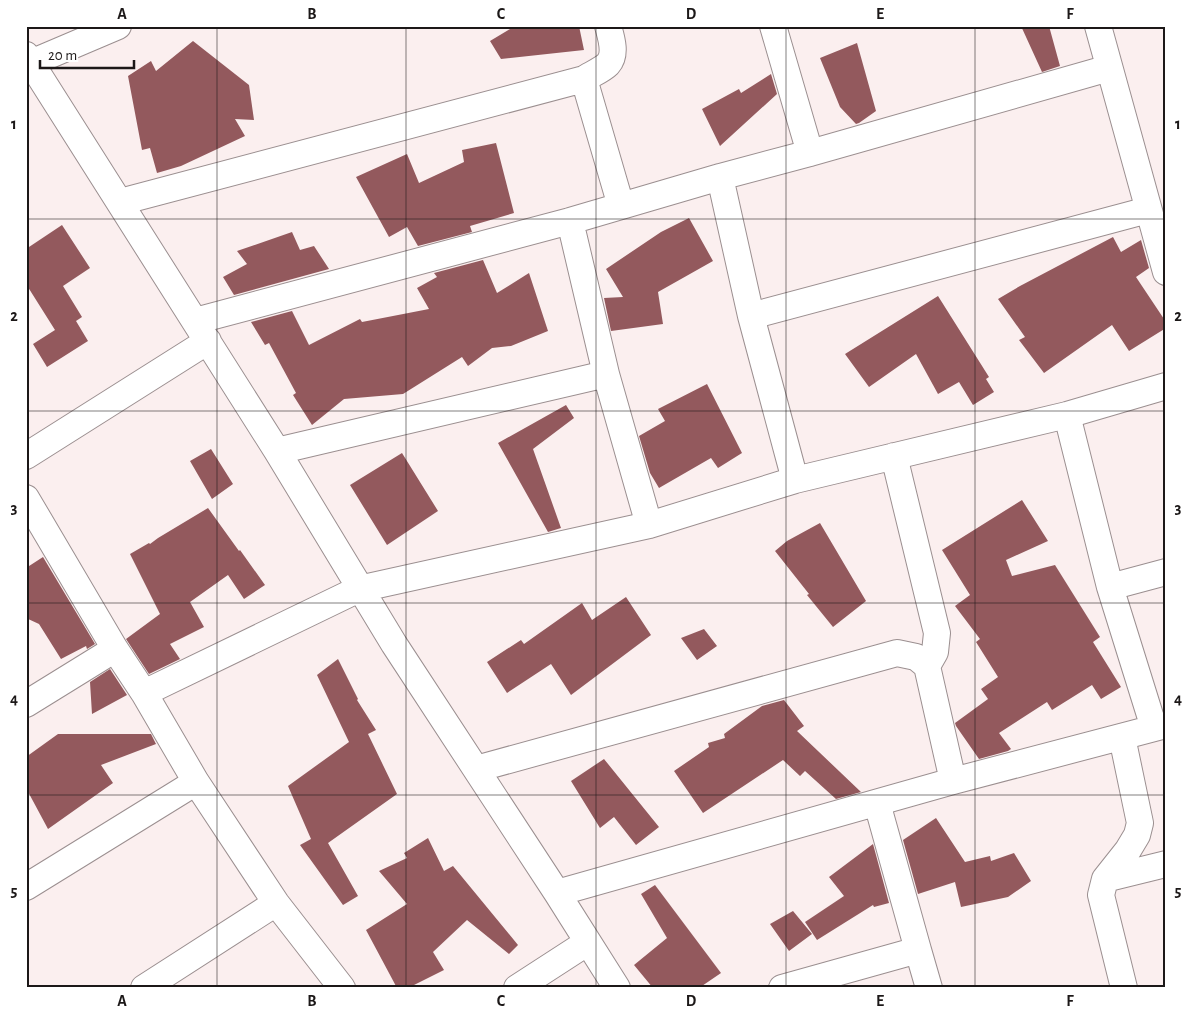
<svg xmlns="http://www.w3.org/2000/svg" width="1192" height="1014" font-family="'Alegreya Sans',sans-serif">
	<rect width="100%" height="100%" fill="#fbefef"/>
	<!-- building -->
	<path fill="#93595d" d="M515,26H579L584,50L501,59L490,41Z
		M1021,26H1049L1060,66L1042,72Z
		M193,41L249,85L254,120L235,119L245,136L181,166L157,173L150,148L142,150L128,76L151,61L156,71Z
		M857,43L876,111L859,123L856,124L840,107L820,58Z
		M771,74L777,94L720,146L702,109L739,89L741,93Z
		M496,143L514,213L470,226L472,232L418,246L407,227L389,237L356,177L407,154L419,183L464,162L462,150Z
		M689,218L713,261L658,292L663,324L611,331L604,298L623,297L606,269L661,232Z
		M62,225L90,268L63,286L82,317L76,321L88,341L47,367L33,344L55,330L26,284V249Z
		M292,232L300,250L314,246L329,269L234,295L223,277L247,264L237,251Z
		M1113,237L1121,252L1141,240L1149,268L1136,277L1166,322V328L1129,351L1112,325L1044,373L1019,340L1025,337L998,299L1020,286Z
		M483,260L497,293L529,273L548,331L511,346L492,348L468,366L462,357L403,394L344,399L312,425L293,395L296,393L269,343L265,345L251,322L292,311L309,345L360,319L362,322L429,309L417,288L437,277L434,273Z
		M938,296L989,377L986,379L994,392L973,405L959,382L938,394L916,354L869,387L845,354Z
		M707,384L742,453L718,468L711,458L659,488L650,473L639,436L665,421L658,409Z
		M566,405L574,418L533,449L561,528L548,532L498,443Z
		M211,449L233,484L212,499L190,461Z
		M402,453L438,511L387,545L350,485Z
		M1022,500L1048,541L1006,560L1012,576L1055,565L1100,637L1093,642L1121,687L1101,699L1092,685L1052,710L1047,702L999,733L1011,749L1008,751L979,759L956,726L955,723L988,699L981,689L998,677L976,642L980,639L955,606L970,595L942,550Z
		M208,508L239,551L240,550L265,585L244,599L228,575L190,602L204,627L170,644L180,659L149,674L126,639L160,614L130,554L149,543L150,544L158,538Z
		M820,523L866,601L833,627L807,595L809,594L775,551L787,541Z
		M43,557L95,644L87,649L86,646L61,659L39,624L26,618V568Z
		M626,597L651,635L571,695L551,664L507,693L487,662L521,640L524,644L582,603L592,620Z
		M704,629L717,646L697,660L681,638Z
		M338,659L358,699L357,700L376,730L368,734L397,794L328,843L358,896L343,905L300,845L311,839L288,786L349,742L317,675Z
		M110,669L127,695L92,714L90,682Z
		M784,700L804,726L797,731L861,792L836,799L805,771L800,776L783,760L703,813L674,771L709,747L708,743L725,738L724,734L762,706Z
		M58,734H151L156,744L101,765L113,783L48,829L26,788V757Z
		M604,759L659,827L636,845L614,817L600,828L571,781Z
		M936,818L965,862L990,856L991,861L1014,853L1031,881L1008,897L961,907L955,882L918,894L903,840Z
		M428,838L444,871L453,866L518,945L509,954L467,920L433,952L444,970L408,988H397L366,930L407,904L379,871L407,858L404,853Z
		M873,844L889,903L874,907L873,905L817,940L805,922L844,896L829,877Z
		M655,885L721,973L699,988H653L634,965L667,938L641,894Z
		M793,911L812,934L789,951L770,924Z"/>
	<g fill="none" stroke-linecap="round" stroke-linejoin="round">
		<defs>
			<path id="street" d="M773,26L810,153
				M1098,26L1166,272
				M26,55L277,451L394,644L557,893L617,988
				M26,66L31,63L118,26
				M584,79L621,206
				M720,177L751,316L795,480
				M120,202L584,79C590,75 602,70 608,64C617,54 611,37 608,26
				M570,221L606,374L649,525
				M751,316L1148,210
				M195,321L570,221L720,177L810,153L1109,68
				M1067,415L1110,587L1154,728
				M277,451L606,374
				M26,456L208,341
				M894,456L937,633L935,652L927,666
				M26,498L115,649L144,693L196,782L276,903L342,988
				M1110,587L1166,572
				M144,693L359,589L649,525L795,480L1067,415L1166,386
				M26,704L115,649
				M1122,737L1140,823L1137,835L1128,850L1105,879L1101,895L1124,988
				M476,769L897,653L916,657L927,666L953,781
				M877,803L918,950
				M1105,879L1166,864
				M26,887L196,782
				M557,893L953,781L1166,725
				M144,988L276,903
				M517,988L588,942
				M782,988L918,950L929,988"/>
		</defs>
		<!-- street casing -->
		<use href="#street" stroke="#9b8f90" stroke-width="28"/>
		<!-- street -->
		<use href="#street" stroke="#fff" stroke-width="26"/>
	</g>
	<!-- grid -->
	<path fill="none" stroke="#1c1818" stroke-width="1" stroke-opacity="0.55" d="M217,26V988M406,26V988M596,26V988M786,26V988M975,26V988M26,219H1166M26,411H1166M26,603H1166M26,795H1166"/>
	<!-- border -->
	<rect width="1192" height="1014" fill="none" stroke="#ffffff" stroke-width="55"/>
	<!-- scale -->
	<path d="M40 60v8h94v-8" fill="none" stroke="#1c1818" stroke-width="2.5"/>
	<text x="48" y="60" font-size="15" fill="#1c1818" stroke="#ffffff" stroke-width="4" paint-order="stroke">20 m</text>
	<rect x="28" y="28" width="1136" height="958" fill="none" stroke="#1c1818" stroke-width="2"/>
	<g font-size="16" text-anchor="middle" font-weight="bold" fill="#1c1818">
		<text x="122" y="19">A</text>
		<text x="312" y="19">B</text>
		<text x="501" y="19">C</text>
		<text x="691" y="19">D</text>
		<text x="880" y="19">E</text>
		<text x="1070" y="19">F</text>
		<text x="14" y="129">1</text>
		<text x="1178" y="129">1</text>
		<text x="14" y="321">2</text>
		<text x="1178" y="321">2</text>
		<text x="14" y="513">3</text>
		<text x="1178" y="513">3</text>
		<text x="14" y="704">4</text>
		<text x="1178" y="704">4</text>
		<text x="14" y="896">5</text>
		<text x="1178" y="896">5</text>
		<text x="122" y="1006">A</text>
		<text x="312" y="1006">B</text>
		<text x="501" y="1006">C</text>
		<text x="691" y="1006">D</text>
		<text x="880" y="1006">E</text>
		<text x="1070" y="1006">F</text>
	</g>
</svg>
